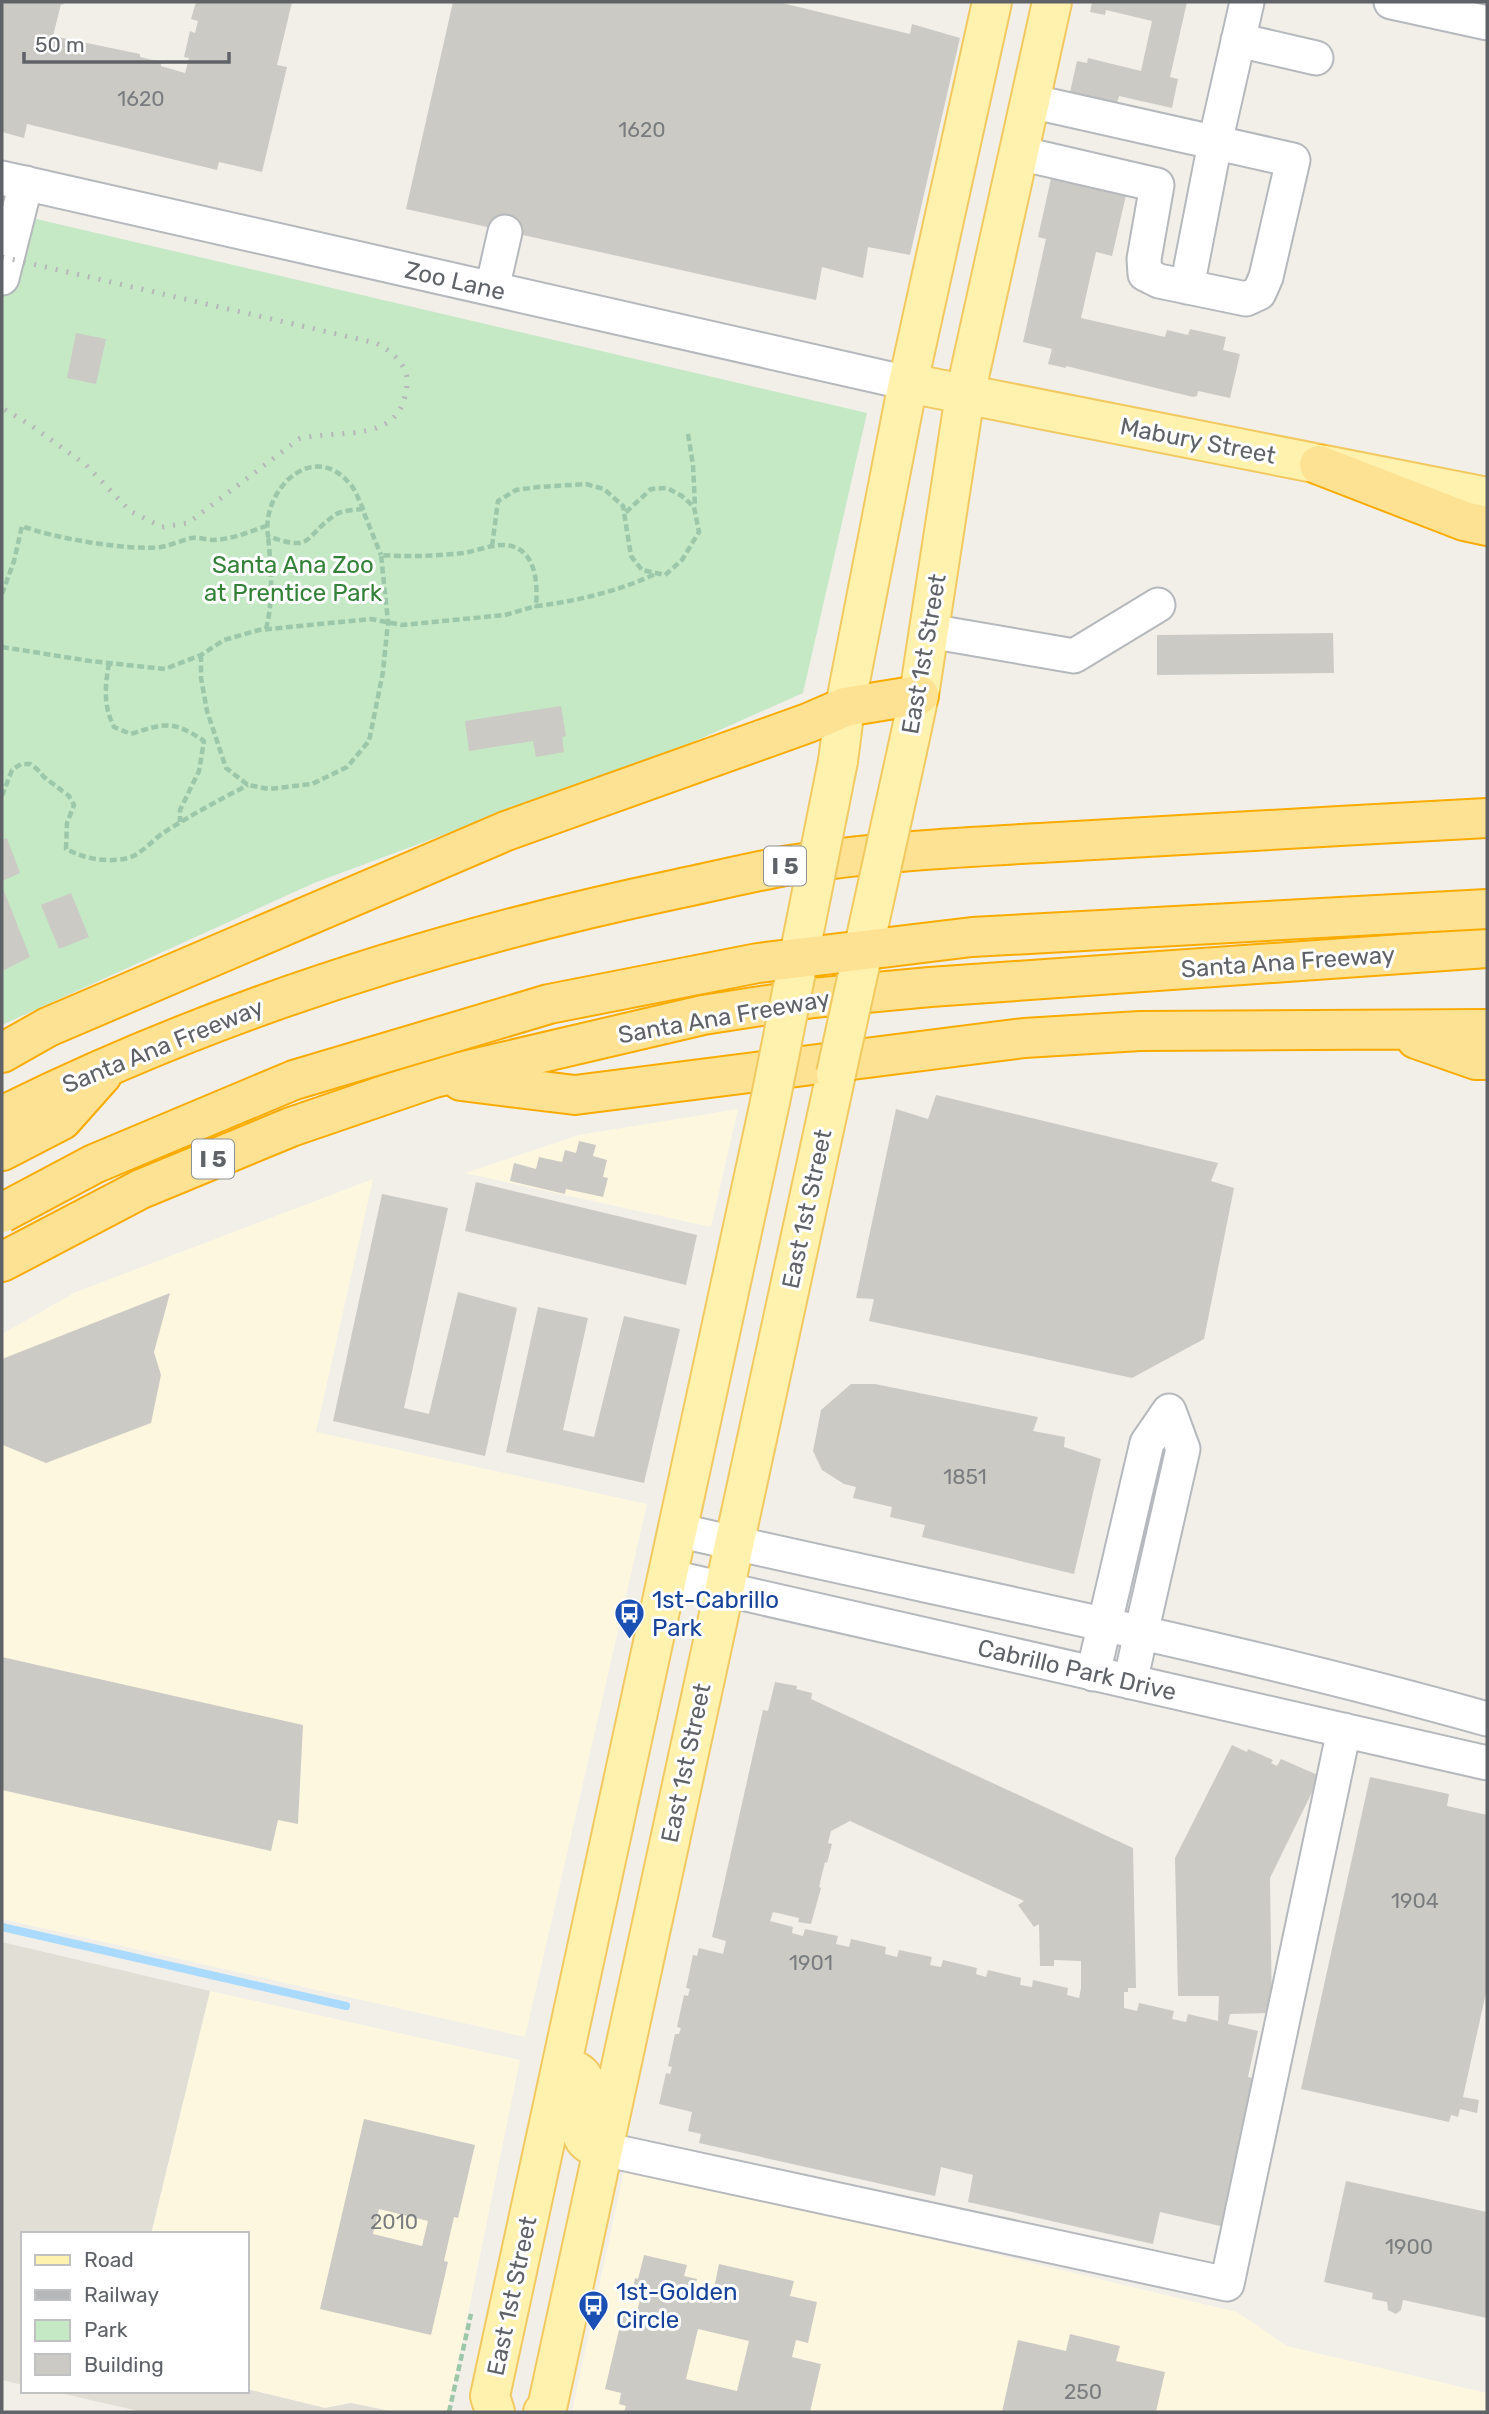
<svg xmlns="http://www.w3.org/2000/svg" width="1489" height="2414" font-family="Rubik,sans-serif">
	<rect width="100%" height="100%" fill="#f1efe8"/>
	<!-- commercial -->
	<path fill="#fef7e0" d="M738,1109L711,1227L465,1173L579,1135Z
		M373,1179L316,1432L647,1504L525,2037L2,1919V1334L76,1292Z
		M210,1991L520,2060L448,2412H395L351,2403L325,2408L247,2389V2234H151Z
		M625,2166L1237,2312L1287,2346L1487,2393V2412H572Z"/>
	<!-- education -->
	<path fill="#e1ded6" d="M2,1942L210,1991L151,2234H23V2385L2,2380Z
		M247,2389L325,2408L351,2403L395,2412H143L51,2391H247Z"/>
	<!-- green -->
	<path fill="#c5e8c5" d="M2,211L867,413L803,693L693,742L314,883L2,1025Z"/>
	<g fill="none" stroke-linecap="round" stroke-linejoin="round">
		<!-- stream -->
		<path stroke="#aadaff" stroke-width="8" d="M2,1927L346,2006"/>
	</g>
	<!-- building -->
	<path fill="#cccac5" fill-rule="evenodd" d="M2,2H64L63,5L61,4L53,36L140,54V57L161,62V66L185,73L189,58L184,57L190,31L195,33L198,21L191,19L196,2H292L277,65L287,67L262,172L219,162L217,170L27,124L24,138L2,132Z
		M453,2H778L910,34L912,24L960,38L910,255L868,247L863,278L822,267L816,300L406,209Z
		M1092,2H1187L1170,77L1178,79L1172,108L1119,96L1117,103L1070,92L1077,61L1087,63L1088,58L1141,71L1152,21L1106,10L1105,15L1090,12Z
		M1052,174L1127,191L1112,256L1096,252L1081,318L1165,337L1167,330L1188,335L1190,329L1226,337L1223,350L1240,354L1230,398L1198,391L1197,396L1193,397L1066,366V368L1048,364L1052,349L1023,342L1046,239L1038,237Z
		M76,333L106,339L96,384L67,378Z
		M1333,633L1334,673L1157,675V635Z
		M561,706L566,736L562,737L564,752L536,757L533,741L469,751L465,721Z
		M7,838L20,873L2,881V840Z
		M2,886L30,957L4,970L2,965Z
		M71,893L89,937L59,949L41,905Z
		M936,1095L1218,1163L1211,1181L1234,1188L1204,1339L1132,1378L869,1321L874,1299L856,1298L896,1109L928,1119Z
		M579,1141L596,1145L593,1156L607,1160L603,1177L608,1178L603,1197L566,1189L565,1194L510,1181L514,1163L536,1169L539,1157L562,1162L565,1150L576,1153Z
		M476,1182L697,1235L686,1285L465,1231Z
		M382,1194L448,1208L404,1408L429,1414L458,1292L517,1308L485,1456L333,1421Z
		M170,1293L154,1352L161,1375L151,1423L46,1463L3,1445L2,1359Z
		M538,1307L588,1318L563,1430L594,1437L624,1316L680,1329L644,1483L506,1452Z
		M851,1384H875L1038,1417L1033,1431L1065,1437L1064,1447L1101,1459L1074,1574L922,1537L925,1525L890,1517L892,1507L853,1498L856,1487L844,1484L822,1470L813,1451L821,1410Z
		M2,1657L303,1725L298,1824L278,1820L271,1851L2,1790Z
		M775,1682L797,1686L796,1689L812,1693L811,1699L1133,1848L1136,1988H1128V1992H1124V2008L1137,2011L1139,2003L1174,2011L1172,2019L1186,2022L1188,2014L1218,2021L1219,1996H1178L1175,1858L1232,1745L1247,1752L1248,1749L1273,1760L1271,1763L1277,1766L1281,1759L1320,1776L1270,1878L1272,2013L1230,2014L1228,2024L1258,2031L1248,2077L1263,2080L1229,2228L1160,2212L1153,2244L968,2202L973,2175L941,2167L935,2196L699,2143L701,2134L688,2131L692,2112L659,2104L666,2073L670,2074L672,2067L668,2066L675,2034H679L681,2028L677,2027L684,1995L688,1996L690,1989L686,1988L693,1955L697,1956L699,1948L723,1954L726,1941L712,1937L763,1710L768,1711ZM850,1821L1024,1901L1018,1905L1034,1927L1039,1924L1040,1966H1054V1960L1081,1961V1988L1079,1998L1067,1995L1068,1988L1033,1980L1032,1987L1020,1985L1021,1978L988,1970L986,1977L976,1974L977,1968L943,1960L941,1967L930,1965L932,1957L899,1950L897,1957L885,1954L886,1947L851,1939L849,1947L836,1944L838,1936L805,1929L803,1936L792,1933L793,1927L770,1921L773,1912L799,1918L798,1922L811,1924L821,1888L819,1887L825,1862L827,1863L832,1844L828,1843L831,1831Z
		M1370,1777L1449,1794L1447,1806L1487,1815V1988L1463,2097L1479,2100L1477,2113L1460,2109L1458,2117L1451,2115L1449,2122L1301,2089Z
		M364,2119L475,2145L458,2218L454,2217L444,2261L448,2262L431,2335L320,2309ZM379,2209L428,2221L422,2246L373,2234Z
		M1346,2181L1487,2212V2318L1403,2300L1401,2310L1396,2314L1388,2310L1387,2302L1372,2299L1373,2293L1324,2282Z
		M644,2255L687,2265L684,2276L697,2279L693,2294L712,2298L719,2264L794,2281L790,2296L817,2302L808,2343L796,2340L792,2357L821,2364L810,2412H624L626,2406L619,2404L621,2393L605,2389L623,2313L636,2316L640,2299L636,2298L638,2289L633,2288L635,2278L638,2279ZM698,2329L749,2341L737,2391L686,2379Z
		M1070,2334L1120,2346L1116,2361L1165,2372L1156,2412H1002L1018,2340L1066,2351Z"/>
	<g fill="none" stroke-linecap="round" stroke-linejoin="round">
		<defs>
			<path id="minor" d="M1391,2L1487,23
				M1238,40L1316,58
				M1019,153L1157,185L1144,259L1145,274L1159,281L1246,299L1259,293L1266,277L1293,160L1030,101
				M2,178L908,383
				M2,278L26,183
				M1187,287L1215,143L1247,2
				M492,289L505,232
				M929,631L1074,656L1158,605
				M677,1530C947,1592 1220,1644 1487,1719
				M667,1576L1487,1763
				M1093,1674L1147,1443L1169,1411
				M1130,1682L1183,1449L1169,1411
				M603,2149L1227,2284L1344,1730"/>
			<path id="major" d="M908,383L1487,497
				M907,751L919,695L965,395L1052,2
				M838,761L845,707L908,383L992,2
				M562,2066C569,2068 577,2070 582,2076C600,2098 557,2139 603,2149
				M495,2412L490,2396L770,1102
				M543,2412L547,2408L836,1074"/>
			<path id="highway" d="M1319,465L1464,521L1487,526
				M1416,1039L1476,1060H1487
				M2,1053L48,1027L506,831L808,723L845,707L919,695
				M461,1081L575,1095L1024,1038L1140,1031L1487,1029
				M2,1116C214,1010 445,938 677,889C715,881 752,872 790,865C878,851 968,847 1058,842C1201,833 1344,826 1487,818
				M2,1151L62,1120L102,1075
				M2,1262L141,1189L291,1127L434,1078L703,1015L813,998L930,987L1487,948"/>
		</defs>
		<!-- minor casing -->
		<use href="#minor" stroke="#b5b8bc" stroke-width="37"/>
		<!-- major casing -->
		<use href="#major" stroke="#f2c960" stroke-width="42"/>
		<!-- highway casing -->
		<use href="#highway" stroke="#f9ab00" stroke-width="42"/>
		<!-- path -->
		<path stroke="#9cc7a9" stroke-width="4.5" stroke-dasharray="7 3.5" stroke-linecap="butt" d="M688,434L693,465L695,507
			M363,509C354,510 342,510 335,515C303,537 314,553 268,536C261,490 313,439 350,484C356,490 359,501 363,509L364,513L381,555
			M492,546L498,501L516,490L538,487L586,484L604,489L623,506L631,556L642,570L665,575L682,560L699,532L694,507L682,496L667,488L651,489L624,514
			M2,594L14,561L22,526C53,538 128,551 161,547C172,545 182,540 192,538C199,537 207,540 214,540C233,539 249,532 266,526
			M266,629C274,598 271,567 268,536
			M2,647L90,661L165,669L201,655L224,640L259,630L371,619L402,625L505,615L536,606
			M201,655V678L207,711L226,768L248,785L269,789L312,784L347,767L369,741L383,672L388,622L381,555C408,557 437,556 463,553C477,551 492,544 506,545C536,548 538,583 536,606C574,602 623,590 657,573
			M109,663C105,686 103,705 114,727L131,734C165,723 173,720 204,741L199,771L180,810V822
			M2,796L12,770L21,764H30L37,769L44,777L69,796L74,805L67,823L66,849C86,859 106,863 128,858C140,855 153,840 163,833C191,815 219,800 248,785
			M449,2412L471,2314"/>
		<!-- minor -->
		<use href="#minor" stroke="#fff" stroke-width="33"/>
		<!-- major -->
		<use href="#major" stroke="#fff2af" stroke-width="38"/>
		<!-- highway -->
		<use href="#highway" stroke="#fde293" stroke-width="38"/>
		<!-- rail -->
		<path stroke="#b6b7b8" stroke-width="5" stroke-dasharray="2 9" stroke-linecap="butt" d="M2,257L376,343C391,351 409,365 407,384C402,446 341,428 299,439L188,523L162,527L130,511L86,465L29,424L2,408"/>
		<defs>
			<path id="major-bridge" d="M836,1074L907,751
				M770,1102L838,761"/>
			<path id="highway-bridge" d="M2,1213L94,1164L294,1080L549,1004L758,963L972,937L1487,909"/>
		</defs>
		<!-- major-bridge casing -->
		<use href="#major-bridge" stroke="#f2c960" stroke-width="42" stroke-linecap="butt"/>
		<!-- highway-bridge casing -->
		<use href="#highway-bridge" stroke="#f9ab00" stroke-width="42" stroke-linecap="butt"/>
		<!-- major-bridge -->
		<use href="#major-bridge" stroke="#fff2af" stroke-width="38"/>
		<!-- highway-bridge -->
		<use href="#highway-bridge" stroke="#fde293" stroke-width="38"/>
	</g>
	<!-- icons -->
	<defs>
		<symbol id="bus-pin" viewBox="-11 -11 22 30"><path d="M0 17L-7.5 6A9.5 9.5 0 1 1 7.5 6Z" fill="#1a4fb4" stroke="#fff"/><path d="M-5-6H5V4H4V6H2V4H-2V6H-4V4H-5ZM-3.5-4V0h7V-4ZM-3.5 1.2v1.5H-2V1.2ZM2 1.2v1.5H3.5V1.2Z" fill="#fff"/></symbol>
	</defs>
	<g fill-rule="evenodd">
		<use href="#bus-pin" x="612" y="1596" width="35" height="47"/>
		<use href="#bus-pin" x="576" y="2288" width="35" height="47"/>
	</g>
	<g text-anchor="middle" stroke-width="6" stroke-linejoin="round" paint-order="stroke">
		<!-- number labels -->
		<g font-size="21" fill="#7a7d7f">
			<text x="141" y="106">1620</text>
			<text x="642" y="137">1620</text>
			<text x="965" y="1484">1851</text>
			<text x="1415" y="1908">1904</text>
			<text x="811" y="1970">1901</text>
			<text x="394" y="2229">2010</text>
			<text x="1409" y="2254">1900</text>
			<text x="1083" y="2399">250</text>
		</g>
		<!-- shield labels -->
		<g fill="#fff" stroke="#8f9295" stroke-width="2">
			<rect x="764" y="846.5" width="42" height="39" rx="5"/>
			<rect x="192" y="1139.5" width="42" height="39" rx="5"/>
		</g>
		<g font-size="23" font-weight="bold" fill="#5f6368">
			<text x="785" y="874">I 5</text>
			<text x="213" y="1167">I 5</text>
		</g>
		<!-- street labels -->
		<g font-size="24" fill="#5f6368" stroke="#fff">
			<text transform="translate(455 281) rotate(13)" y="8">Zoo Lane</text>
			<text transform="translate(1198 441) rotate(11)" y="8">Mabury Street</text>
			<text transform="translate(924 654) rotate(-80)" y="8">East 1st Street</text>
			<text transform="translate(1288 962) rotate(-4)" y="8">Santa Ana Freeway</text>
			<text transform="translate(724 1017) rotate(-10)" y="8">Santa Ana Freeway</text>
			<text transform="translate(163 1046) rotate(-22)" y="8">Santa Ana Freeway</text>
			<text transform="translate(807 1209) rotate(-78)" y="8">East 1st Street</text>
			<text transform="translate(1077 1670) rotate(13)" y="8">Cabrillo Park Drive</text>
			<text transform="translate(686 1763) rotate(-78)" y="8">East 1st Street</text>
			<text transform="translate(512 2296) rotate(-78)" y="8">East 1st Street</text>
		</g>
		<!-- park labels -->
		<g font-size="24" fill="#348238" stroke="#fff">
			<text x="293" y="573">Santa Ana Zoo<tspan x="293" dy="28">at Prentice Park</tspan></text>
		</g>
		<!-- transit labels -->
		<g font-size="24" fill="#164399" stroke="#fff" text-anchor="start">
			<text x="652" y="1608">1st-Cabrillo<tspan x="652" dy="28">Park</tspan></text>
			<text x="616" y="2300">1st-Golden<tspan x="616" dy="28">Circle</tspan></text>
		</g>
	</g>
	<!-- border -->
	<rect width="1489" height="2414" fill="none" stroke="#5f6368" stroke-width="7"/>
	<!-- legend -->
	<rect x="21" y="2232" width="228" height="161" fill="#ffffff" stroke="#bfc1c3" stroke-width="2"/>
	<rect x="35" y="2255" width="35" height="10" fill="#fff2af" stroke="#bfc1c3" stroke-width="2"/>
	<text x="84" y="2267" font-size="21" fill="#5f6368">Road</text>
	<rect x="35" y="2290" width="35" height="10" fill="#b6b7b8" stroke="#bfc1c3" stroke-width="2"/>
	<text x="84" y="2302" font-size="21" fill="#5f6368">Railway</text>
	<rect x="35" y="2320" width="35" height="21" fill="#c5e8c5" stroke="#bfc1c3" stroke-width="2"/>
	<text x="84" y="2337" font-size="21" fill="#5f6368">Park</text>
	<rect x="35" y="2354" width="35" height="21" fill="#cccac5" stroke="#bfc1c3" stroke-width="2"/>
	<text x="84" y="2372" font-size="21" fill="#5f6368">Building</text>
	<!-- scale -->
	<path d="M24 52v10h205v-10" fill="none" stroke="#5f6368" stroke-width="3.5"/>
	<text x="35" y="52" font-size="21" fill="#5f6368" stroke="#ffffff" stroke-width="5" paint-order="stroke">50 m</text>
</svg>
